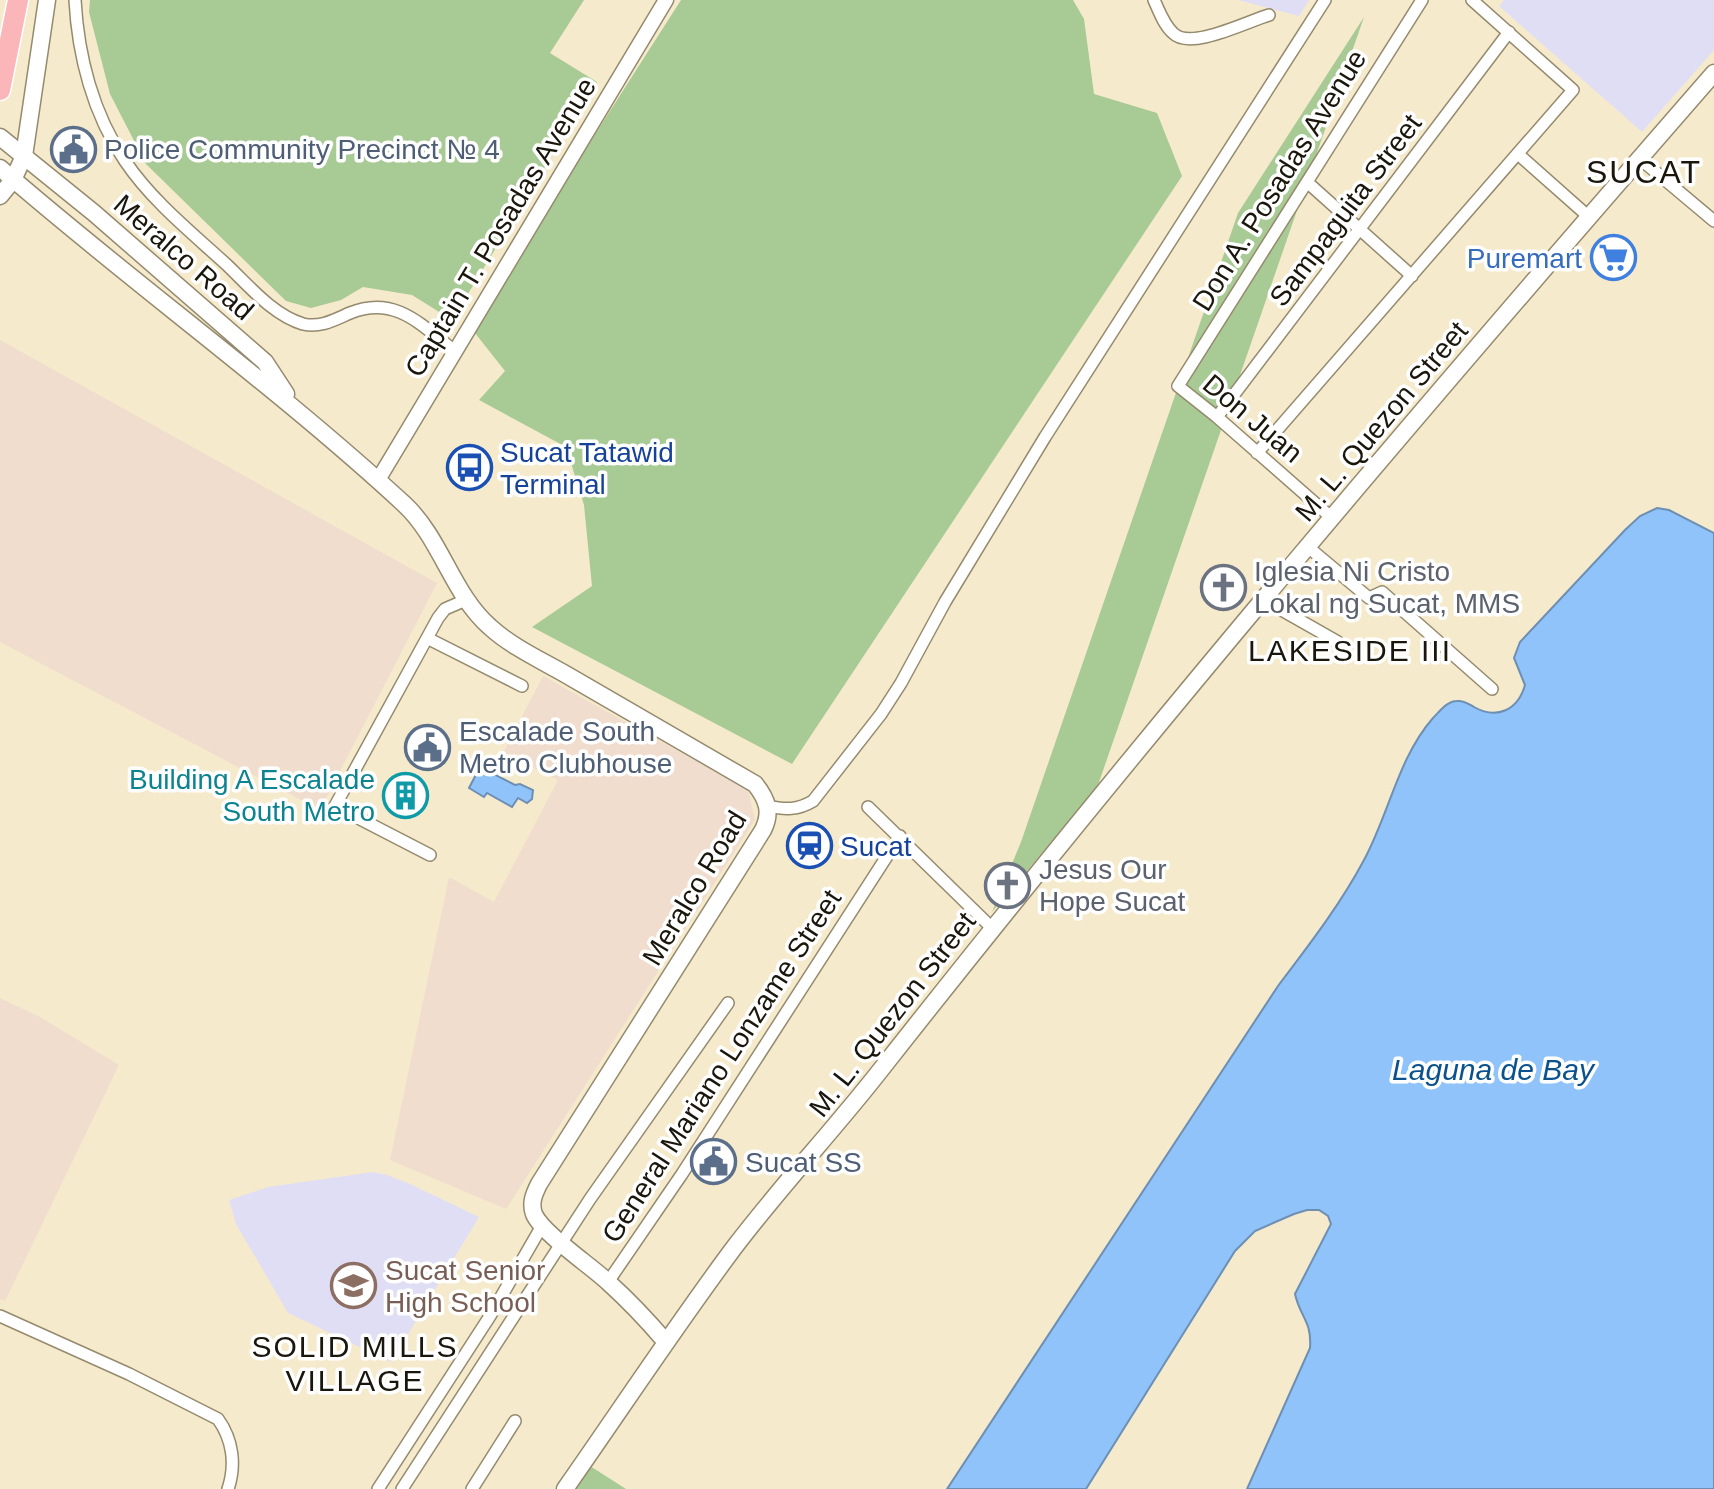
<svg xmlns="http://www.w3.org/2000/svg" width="1714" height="1489" font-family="Helvetica,sans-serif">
	<rect width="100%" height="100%" fill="#f6eacc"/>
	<!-- industrial -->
	<path fill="#f0ddcd" d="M0,340L437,583L320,810L0,642Z
		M543,676L748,790L755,820L506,1209L390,1160L449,877L494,902L558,780L503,753Z
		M0,998L40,1017L119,1065L5,1301L0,1299Z"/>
	<!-- education -->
	<path fill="#e0def4" d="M1238,0H1309L1299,16Z
		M1504,0H1714V50L1642,132L1499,6Z
		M373,1172L387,1175L408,1183L479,1217L391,1362L288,1313L236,1224L229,1200L268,1187Z"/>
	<!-- green -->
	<path fill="#a8ca95" d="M90,0H584L550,53L597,82L452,320L412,295L363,287L341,300L311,308L286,301L146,164L110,94L89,12Z
		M681,0H1073L1084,19L1094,94L1157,113L1182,176L792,764L532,627L592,586L584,505L566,447L479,400L505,371L471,328Z
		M1364,17L1097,788L992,912L1021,842L1238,213Z
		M590,1466L626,1489H575Z"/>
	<!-- water -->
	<path fill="#90c3fa" stroke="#6d8fb3" stroke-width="2" d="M1657,508L1669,510L1714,533V1489H1247L1310,1348C1312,1321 1300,1317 1295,1294L1331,1224L1328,1216L1319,1210H1307L1294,1214L1255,1231L1235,1251L1086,1489H947L1278,986C1309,945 1340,905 1364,860C1389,814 1398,758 1433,718C1440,711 1447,701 1457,701C1464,700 1468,704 1474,707C1497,720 1518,710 1525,685L1514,658L1520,642L1625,530L1640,516Z
		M480,767L515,785L520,784L533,790L532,799L527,803L518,798L512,807L487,793L484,797L469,788Z"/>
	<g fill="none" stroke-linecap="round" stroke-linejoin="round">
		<defs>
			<path id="minor" d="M75,0C78,56 93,114 125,161C152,201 192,233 227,265C249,286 273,315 303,324C320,328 334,320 350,313C396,294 423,327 456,352
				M1154,0C1159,11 1164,25 1173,33C1190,51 1248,21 1269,15
				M1518,154L1589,217
				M1639,158L1714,221
				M1307,182L1412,276
				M1217,417L1509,32
				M1257,453L1573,90L1472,0
				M1332,518L1217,417L1178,386L1422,0
				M1308,547L1369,598L1382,592L1492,689
				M1264,600L1338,642
				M427,638L522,686
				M768,806C785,810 798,810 813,801L881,714L901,683L945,602L1045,437L1325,0
				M868,807L992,928
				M430,855L335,806L438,618L445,609L468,599
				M608,1282L682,1174L900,836
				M0,1316L129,1374L218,1419C233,1440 236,1465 228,1489
				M378,1489L490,1316L543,1224
				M402,1489L590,1199L728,1003
				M472,1489L515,1421"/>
			<path id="tertiary" d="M378,480L666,0"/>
			<path id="secondary" d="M0,137L94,213L265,362L286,394
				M0,168C132,283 275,385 404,504C441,538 452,594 490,627C513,648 545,662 572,678C633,714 694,749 755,784C767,799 772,812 763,830L539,1184C534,1194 530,1203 534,1214C542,1233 591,1266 608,1282C629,1301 647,1320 665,1341
				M0,196L13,180L24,156L47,0
				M565,1489C621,1409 675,1327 733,1249C779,1188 832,1132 879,1072C1147,731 1429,400 1714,73"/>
			<path id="motorway" d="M0,90L18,0"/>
		</defs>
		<!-- minor casing -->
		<use href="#minor" stroke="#958a6e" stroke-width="14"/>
		<!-- tertiary casing -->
		<use href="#tertiary" stroke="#958a6e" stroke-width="17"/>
		<!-- secondary casing -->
		<use href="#secondary" stroke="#958a6e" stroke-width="19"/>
		<!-- motorway casing -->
		<use href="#motorway" stroke="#fff" stroke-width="23"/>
		<!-- minor -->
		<use href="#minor" stroke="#fff" stroke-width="11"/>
		<!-- tertiary -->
		<use href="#tertiary" stroke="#fff" stroke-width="14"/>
		<!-- secondary -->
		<use href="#secondary" stroke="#fff" stroke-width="16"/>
		<!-- motorway -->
		<use href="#motorway" stroke="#fbb6b9" stroke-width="20"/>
	</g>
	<!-- icons -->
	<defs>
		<symbol id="civic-ring" viewBox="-11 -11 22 22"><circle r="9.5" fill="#fff" stroke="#5c6f8a" stroke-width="1.5"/><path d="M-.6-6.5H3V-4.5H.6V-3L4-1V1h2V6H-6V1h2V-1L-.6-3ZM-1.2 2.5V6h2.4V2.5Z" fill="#5c6f8a"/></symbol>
		<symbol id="supermarket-ring" viewBox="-11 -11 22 22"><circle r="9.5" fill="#fff" stroke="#3f7fe0" stroke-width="1.5"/><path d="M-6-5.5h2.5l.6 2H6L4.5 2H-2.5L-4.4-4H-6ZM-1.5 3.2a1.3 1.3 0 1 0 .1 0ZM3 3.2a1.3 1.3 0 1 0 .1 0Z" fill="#3f7fe0"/></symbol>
		<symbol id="bus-ring" viewBox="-11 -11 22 22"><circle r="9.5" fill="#fff" stroke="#1a4fb4" stroke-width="1.5"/><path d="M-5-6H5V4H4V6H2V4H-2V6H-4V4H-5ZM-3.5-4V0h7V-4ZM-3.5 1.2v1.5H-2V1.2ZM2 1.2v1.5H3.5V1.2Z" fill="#1a4fb4"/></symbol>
		<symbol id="church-ring" viewBox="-11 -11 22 22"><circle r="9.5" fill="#fff" stroke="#6b7280" stroke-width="1.5"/><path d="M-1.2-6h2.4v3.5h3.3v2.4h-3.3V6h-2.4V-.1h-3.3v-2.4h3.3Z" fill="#6b7280"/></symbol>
		<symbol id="building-ring" viewBox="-11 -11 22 22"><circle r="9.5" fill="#fff" stroke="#0f9aa8" stroke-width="1.5"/><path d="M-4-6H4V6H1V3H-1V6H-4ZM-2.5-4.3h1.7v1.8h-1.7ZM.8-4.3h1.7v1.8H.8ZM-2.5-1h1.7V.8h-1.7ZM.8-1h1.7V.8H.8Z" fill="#0f9aa8"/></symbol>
		<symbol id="station-ring" viewBox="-11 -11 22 22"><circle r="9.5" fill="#fff" stroke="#1a4fb4" stroke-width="1.5"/><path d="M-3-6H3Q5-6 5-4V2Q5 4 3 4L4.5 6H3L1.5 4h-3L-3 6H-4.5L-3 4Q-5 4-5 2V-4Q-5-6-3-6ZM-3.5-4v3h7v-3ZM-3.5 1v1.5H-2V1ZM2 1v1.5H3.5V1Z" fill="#1a4fb4"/></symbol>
		<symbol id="school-ring" viewBox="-11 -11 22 22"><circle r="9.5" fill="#fff" stroke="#8d6e63" stroke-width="1.5"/><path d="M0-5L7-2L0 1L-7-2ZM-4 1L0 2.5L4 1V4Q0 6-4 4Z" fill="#8d6e63"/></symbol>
	</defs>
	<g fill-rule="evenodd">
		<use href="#civic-ring" x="48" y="124" width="51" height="51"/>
		<use href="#supermarket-ring" x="1588" y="232" width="51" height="51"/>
		<use href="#bus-ring" x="444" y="442" width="51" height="51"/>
		<use href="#church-ring" x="1198" y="562" width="51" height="51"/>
		<use href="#civic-ring" x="402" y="722" width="51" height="51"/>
		<use href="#building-ring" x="380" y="770" width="51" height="51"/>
		<use href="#station-ring" x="784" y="820" width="51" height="51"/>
		<use href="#church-ring" x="982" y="860" width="51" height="51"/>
		<use href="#civic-ring" x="688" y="1136" width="51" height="51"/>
		<use href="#school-ring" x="328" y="1260" width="51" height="51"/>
	</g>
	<g text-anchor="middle" stroke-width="7" stroke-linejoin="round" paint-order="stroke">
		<!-- service labels -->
		<g font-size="28" fill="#4e5e75" stroke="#fff" text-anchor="start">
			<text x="104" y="159">Police Community Precinct № 4</text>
			<text x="459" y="741">Escalade South<tspan x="459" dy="32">Metro Clubhouse</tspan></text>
			<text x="745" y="1172">Sucat SS</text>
		</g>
		<!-- street labels -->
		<g font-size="28" fill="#1a160c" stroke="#fff">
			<text transform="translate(1279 180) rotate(-58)" y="10">Don A. Posadas Avenue</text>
			<text transform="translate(1345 210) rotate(-53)" y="10">Sampaguita Street</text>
			<text transform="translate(500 227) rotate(-59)" y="10">Captain T. Posadas Avenue</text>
			<text transform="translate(184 257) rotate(41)" y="10">Meralco Road</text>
			<text transform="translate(1253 418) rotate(40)" y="10">Don Juan</text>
			<text transform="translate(1381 421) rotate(-50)" y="10">M. L. Quezon Street</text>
			<text transform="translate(694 888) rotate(-59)" y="10">Meralco Road</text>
			<text transform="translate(892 1014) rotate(-52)" y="10">M. L. Quezon Street</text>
			<text transform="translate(721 1066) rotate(-57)" y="10">General Mariano Lonzame Street</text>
		</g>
		<!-- shop labels -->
		<g font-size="28" fill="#366cbe" stroke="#fff" text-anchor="end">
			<text x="1582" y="268">Puremart</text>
		</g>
		<!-- transit labels -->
		<g font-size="28" fill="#164399" stroke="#fff" text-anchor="start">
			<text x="500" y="462">Sucat Tatawid<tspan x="500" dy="32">Terminal</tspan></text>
			<text x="840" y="856">Sucat</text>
		</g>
		<!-- worship labels -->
		<g font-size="28" fill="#5b616d" stroke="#fff" text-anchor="start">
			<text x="1254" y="581">Iglesia Ni Cristo<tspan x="1254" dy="32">Lokal ng Sucat, MMS</tspan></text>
			<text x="1039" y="879">Jesus Our<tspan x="1039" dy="32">Hope Sucat</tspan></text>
		</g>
		<!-- culture labels -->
		<g font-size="28" fill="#0d838f" stroke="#fff" text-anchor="end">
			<text x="375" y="789">Building A Escalade<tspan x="375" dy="32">South Metro</tspan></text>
		</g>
		<!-- education labels -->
		<g font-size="28" fill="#785e54" stroke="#fff" text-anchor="start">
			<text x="385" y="1280">Sucat Senior<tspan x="385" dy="32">High School</tspan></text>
		</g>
		<!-- neighbourhood labels -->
		<g font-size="30" letter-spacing="2" fill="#1a160c" stroke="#fff">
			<text x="1350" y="661">LAKESIDE III</text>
			<text x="355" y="1357">SOLID MILLS<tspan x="355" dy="34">VILLAGE</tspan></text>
		</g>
		<!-- water labels -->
		<g font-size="30" font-style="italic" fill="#0a518d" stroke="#fff">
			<text x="1493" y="1080">Laguna de Bay</text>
		</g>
		<!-- quarter labels -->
		<g font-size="32" letter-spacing="2" fill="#1a160c" stroke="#fff">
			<text x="1644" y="183">SUCAT</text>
		</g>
	</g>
</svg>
